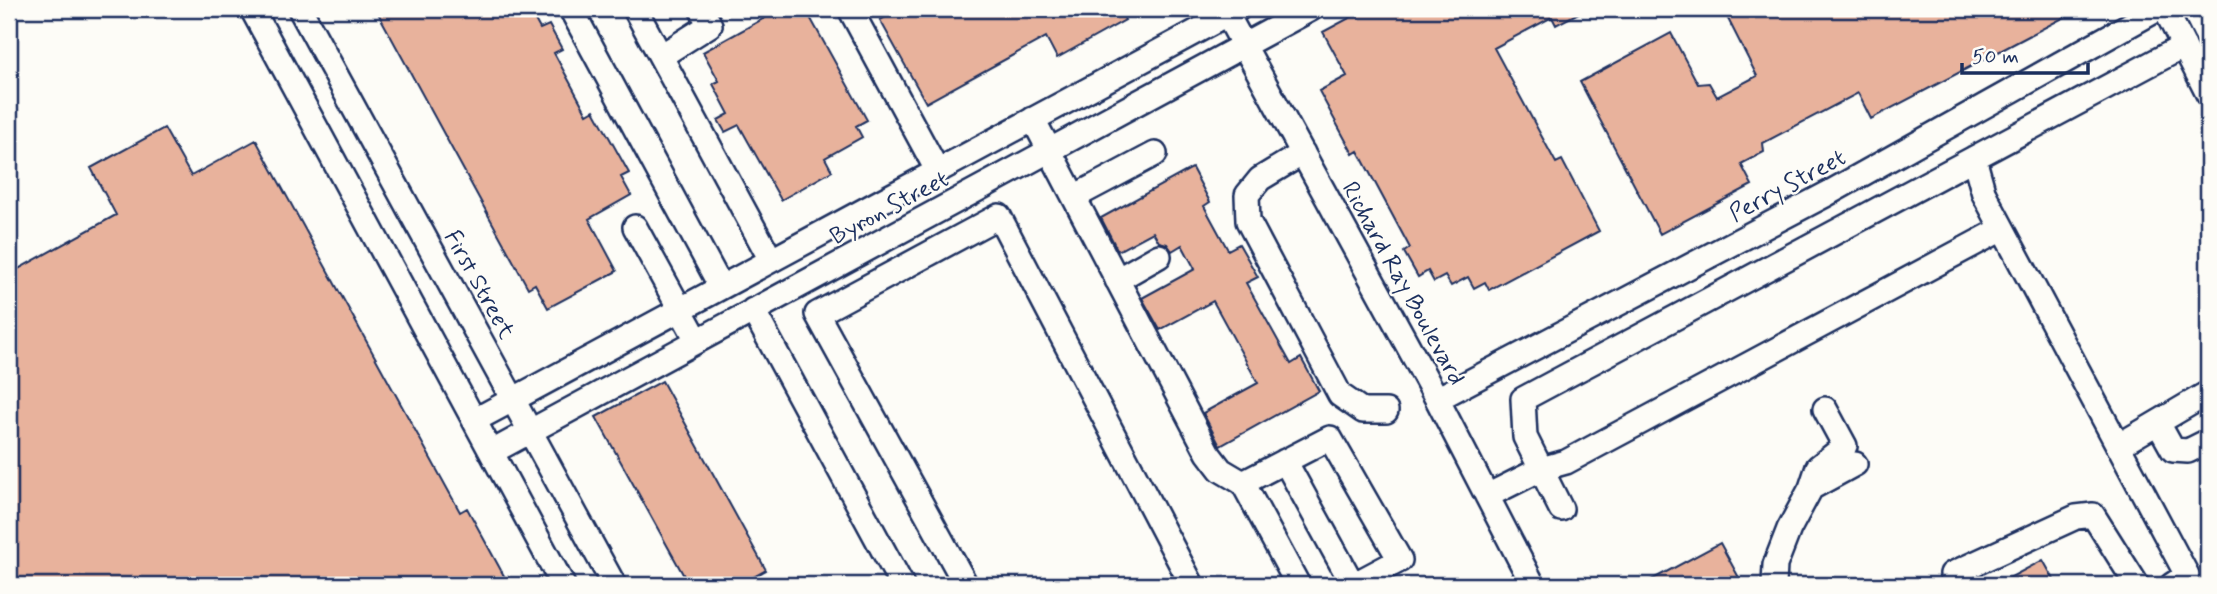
<svg xmlns="http://www.w3.org/2000/svg" width="2217" height="594" font-family="Mynerve,sans-serif">
	<rect width="100%" height="100%" fill="#fdfcf7"/>
	<filter id="ink" filterUnits="userSpaceOnUse"><feTurbulence type="fractalNoise" baseFrequency=".0143" numOctaves="2"/><feDisplacementMap in="SourceGraphic" scale="14" xChannelSelector="R" yChannelSelector="G"/><feConvolveMatrix kernelMatrix="1 2 1 2 8 2 1 2 1" color-interpolation-filters="sRGB"/></filter>
	<g filter="url(#ink)">
		<!-- building -->
		<path fill="#e8b29c" stroke="#1b2f5e" stroke-width="2" d="M390,9H529L540,29L549,25L562,49L554,53L587,114L594,110L629,173L621,177L631,195L589,219L617,271L548,308L535,284L528,288L379,15Z
			M781,9H793L796,15L806,10L867,120L856,126L862,137L825,158L832,171L781,200L739,125L725,132L718,120L729,114L713,84L719,81L703,52Z
			M900,9H1119L1125,20L1057,58L1046,37L926,103L880,20Z
			M1366,9H1586L1556,25L1552,17L1494,48L1556,163L1562,160L1599,231L1489,290L1485,282L1474,288L1468,277L1451,286L1445,276L1434,282L1428,271L1418,277L1404,252L1410,248L1358,151L1353,154L1319,91L1347,76L1323,32Z
			M1723,9H2080L1871,119L1858,93L1763,143L1764,152L1741,164L1752,185L1660,234L1580,82L1671,33L1698,84L1709,83L1717,97L1757,76Z
			M164,128L191,176L256,140L460,512L467,508L509,585H9V274L116,215L91,168Z
			M1192,168L1210,202L1204,206L1228,250L1239,244L1258,277L1246,283L1291,364L1301,358L1319,391L1220,446L1203,413L1258,383L1213,301L1160,330L1142,298L1195,269L1182,245L1172,251L1167,244L1159,242L1153,232L1118,251L1101,218Z
			M662,381L766,570L739,585H689L596,417Z
			M1720,543L1743,585H1642Z
			M2043,560L2057,585H1996Z"/>
		<g fill="none" stroke-linecap="round" stroke-linejoin="round">
			<defs>
				<path id="minor" d="M252,9L563,585
					M300,9L614,585
					M571,9L721,287
					M635,9L771,260
					M850,9L937,170
					M1224,9L1437,399L1533,585
					M2165,9L2208,94
					M661,56L710,25L701,9
					M1033,119L1208,453L1221,470L1243,483
					M1303,153L1260,179L1247,195L1248,221L1340,395L1363,411H1386
					M1974,158L1984,194L2187,575L2172,585
					M1074,197L1155,154
					M635,227L697,340
					M1117,280L1159,256
					M753,310L902,585
					M1437,399L1827,194L2158,9
					M475,420L1238,9
					M2158,423L2173,450L2188,451L2208,441
					M2118,446L2208,393
					M492,452L1311,9
					M1285,461L1353,585
					M1811,488L1855,464
					M1487,496L1541,469L1566,462L2002,229
					M1561,509L1525,437L1523,399L2184,46
					M1952,574L2076,517L2093,515L2137,585
					M966,585L817,314L999,216L1192,585
					M1298,585L1243,483L1330,438L1400,560L1353,585
					M1774,585L1775,565L1789,529L1811,488L1818,467L1845,446L1825,409"/>
			</defs>
			<!-- minor casing -->
			<use href="#minor" stroke="#1b2f5e" stroke-width="28"/>
			<!-- minor -->
			<use href="#minor" stroke="#fdfcf7" stroke-width="23"/>
		</g>
	</g>
	<g text-anchor="middle" stroke-width="5" stroke-linejoin="round" paint-order="stroke">
		<!-- street labels -->
		<g font-size="24" fill="#1b2f5e" stroke="#fdfcf7">
			<text transform="translate(1787 185) rotate(-28)" y="8">Perry Street</text>
			<text transform="translate(889 207) rotate(-28)" y="8">Byron Street</text>
			<text transform="translate(1404 283) rotate(61)" y="8">Richard Ray Boulevard</text>
			<text transform="translate(480 284) rotate(61)" y="8">First Street</text>
		</g>
	</g>
	<!-- margin -->
	<rect width="2217" height="594" fill="none" stroke="#fdfcf7" stroke-width="35"/>
	<rect x="18" y="18" width="2182" height="559" fill="none" stroke="#1b2f5e" stroke-width="2.5" filter="url(#ink)"/>
	<!-- scale -->
	<path d="M1962 63v10h126v-10" fill="none" stroke="#1b2f5e" stroke-width="3.5"/>
	<text x="1972" y="63" font-size="21" fill="#1b2f5e" stroke="#fdfcf7" stroke-width="5" paint-order="stroke">50 m</text>
</svg>
